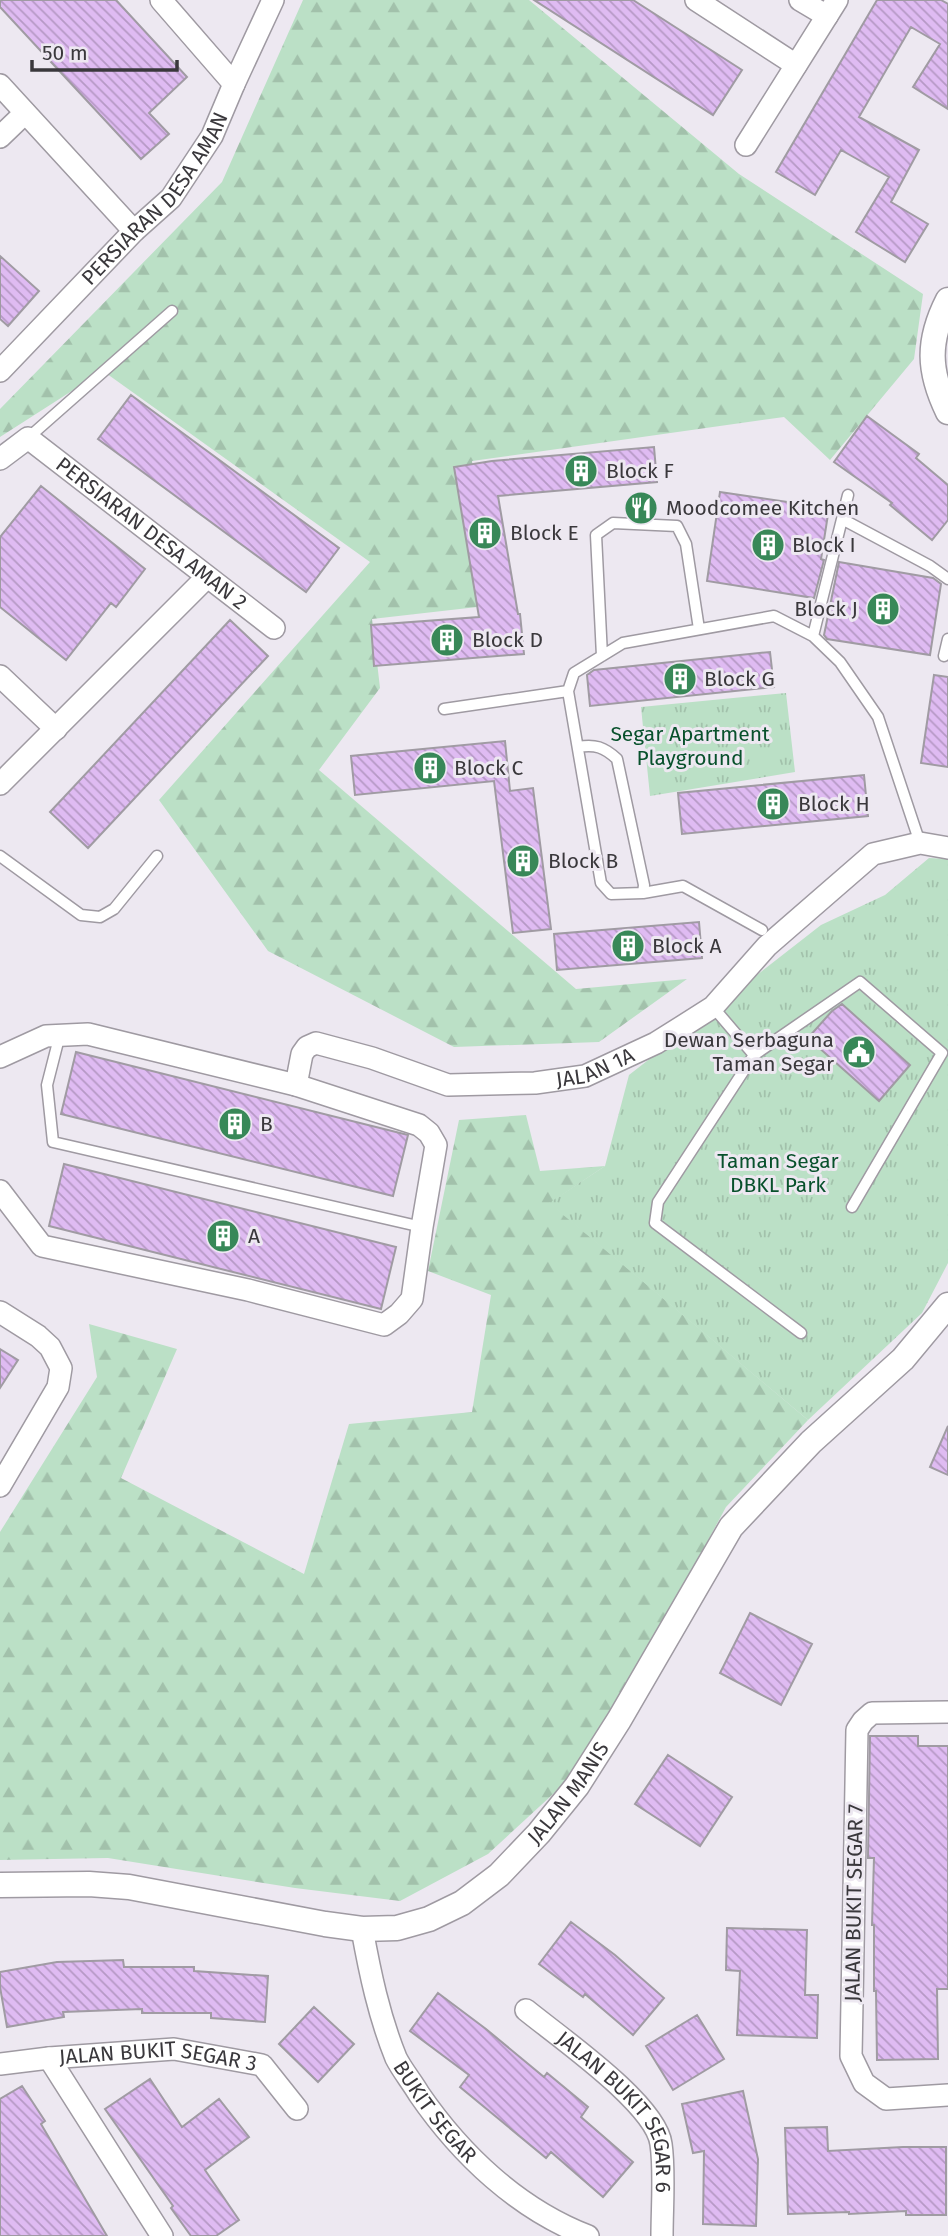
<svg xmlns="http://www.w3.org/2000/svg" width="948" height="2236" font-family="'Fira Sans',sans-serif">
	<defs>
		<pattern id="forest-firs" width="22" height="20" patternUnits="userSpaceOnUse" patternTransform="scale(1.75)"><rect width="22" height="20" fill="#bbe0c6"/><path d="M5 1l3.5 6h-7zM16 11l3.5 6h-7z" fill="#a2c1ab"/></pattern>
		<pattern id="park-tufts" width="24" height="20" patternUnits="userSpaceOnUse" patternTransform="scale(1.75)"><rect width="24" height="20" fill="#bbe0c6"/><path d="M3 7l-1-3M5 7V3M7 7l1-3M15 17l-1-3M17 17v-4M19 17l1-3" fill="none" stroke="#a2c1ab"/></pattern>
		<pattern id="building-back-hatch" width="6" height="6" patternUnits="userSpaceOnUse" patternTransform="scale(1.75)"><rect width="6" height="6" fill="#dfbbf2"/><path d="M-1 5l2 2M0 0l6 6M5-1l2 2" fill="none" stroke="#b699c5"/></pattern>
	</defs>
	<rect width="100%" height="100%" fill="#ede8f1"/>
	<!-- forest -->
	<path fill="url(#forest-firs)" d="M303,0H529L739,174L923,294L914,359L830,460L784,417L472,461L486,606L372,619L380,688L319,770L576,989L687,979L599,1042L454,1047L268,951L159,800L370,562L103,371L0,437V409L222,182Z
		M526,1115L540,1171L605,1166L550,1203L808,1420L726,1507L589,1761L488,1854L400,1901L295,1888L108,1858L0,1860V1532L97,1377L89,1324L177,1349L121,1478L304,1574L349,1424L472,1412L491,1295L428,1271L459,1120Z"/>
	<!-- park -->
	<path fill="url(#park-tufts)" d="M786,693L795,772L650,796L641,707Z
		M929,858L948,859V1263L922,1313L808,1420L549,1203L605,1166L629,1075L821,925L885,895Z"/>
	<!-- building -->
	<path fill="url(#building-back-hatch)" stroke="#a09ba3" stroke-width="2" d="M0,0H116L187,77L149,113L169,134L141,159L0,7Z
		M534,0H633L742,70L713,115Z
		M877,0H941L948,4V109L913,87L940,44L911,27L859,117L919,150L891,202L928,224L905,262L856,232L889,177L841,150L815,195L776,172Z
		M0,256L39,291L8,326L0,319Z
		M131,395L339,548L306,592L98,439Z
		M867,416L919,454L916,458L948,485V520L932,540L890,505L892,503L834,462Z
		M654,447L657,482L498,496L518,614H520L524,654L374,666L371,625L479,617L454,467L492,461Z
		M41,486L145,569L116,607L111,603L66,660L0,607V537Z
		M720,492L829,508L821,559L824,560L814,598L707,581Z
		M839,562L933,578L941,584L930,655L827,639L824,635Z
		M230,620L268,656L88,848L50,812Z
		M770,652L774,687L590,706L587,675L594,670Z
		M934,675L948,677V767L921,763Z
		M505,741L510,791L533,788L551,929L513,933L494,781L355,795L351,756Z
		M864,775L868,816L682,834L678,793Z
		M699,922L702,958L557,970L554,934Z
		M842,1004L910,1065L879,1101L808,1038L832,1011Z
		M76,1052L408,1135L393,1196L61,1114Z
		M64,1164L396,1247L381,1309L49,1226Z
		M0,1349L18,1360L0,1388Z
		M948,1426V1475L930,1467Z
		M750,1613L812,1644L781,1705L720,1673Z
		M870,1736H918V1746H948V1989H937L938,2059L877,2060L876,1991H874V1925H872L874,1858H868Z
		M668,1755L732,1797L700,1846L635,1804Z
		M571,1922L615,1955L664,1998L633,2035L585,1994L583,1997L539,1964Z
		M727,1928L807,1930L805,1995H818L817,2038L737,2035L740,1971L726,1970Z
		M123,1960L124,1967H194V1971L268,1976L265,2022L211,2018V2013H142V2009L63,2012L64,2017L7,2027L0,1987V1972L57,1962Z
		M438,1993L486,2029L544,2077L547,2073L588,2107L581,2117L633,2162L603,2197L551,2152L546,2158L460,2087L469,2075L410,2031Z
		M314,2007L354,2044L318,2082L279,2044Z
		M697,2015L724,2059L673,2090L646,2046Z
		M150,2079L182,2127L219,2099L249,2137L205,2170L239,2220L216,2236H191L171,2208L173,2206L105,2109Z
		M22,2086L45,2121L41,2124L107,2236H0V2099Z
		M743,2091L758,2159L756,2226L703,2224L704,2151L693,2153L682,2104Z
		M827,2127L828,2151L903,2147H946V2215H906V2211L849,2214V2212L788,2214L785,2128Z"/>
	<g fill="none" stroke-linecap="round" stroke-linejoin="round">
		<defs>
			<path id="service" d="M28,438L172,311
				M842,519L930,566L948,579
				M813,636L848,495
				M602,656L596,535L613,523L677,526L686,544L699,629
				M944,656L948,639
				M444,709L568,691
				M578,747C595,744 604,747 617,759L644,885L643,893L611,894L601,883L568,691L574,673L623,643L774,616L813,636L840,662L878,717L920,843
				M0,856L81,915L100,917L114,909L157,856
				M643,893L683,886L762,930
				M713,1007L754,1055L860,982L942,1053L852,1207
				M60,1034L47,1085L53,1142L422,1227
				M754,1055L658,1202L655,1223L801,1333"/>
			<g id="minor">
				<path d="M161,0L234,84"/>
				<path d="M696,0L796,65"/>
				<path d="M800,0L827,16"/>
				<path d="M0,85L134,231"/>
				<path d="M0,137L25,113"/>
				<path d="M746,145L837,0"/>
				<path id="s1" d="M0,371L134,231L171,198L212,136L234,84L273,0"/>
				<path id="s2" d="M0,459L28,438L274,628"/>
				<path d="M0,676L56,729"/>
				<path d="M0,784L207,577"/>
				<path d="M0,1057L46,1036L88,1034L296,1085L419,1125L429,1133L436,1145L422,1227L412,1299L399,1314L384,1325L248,1290L42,1246L0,1191"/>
				<path id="s3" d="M296,1085L302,1054L307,1047L316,1043L372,1058L448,1085L535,1083L585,1076L656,1043L713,1007L767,946L873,854L920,843L948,848"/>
				<path d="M0,1312L38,1336L50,1347L61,1368L58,1387L0,1486"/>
				<path d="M948,1712L872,1713L863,1721L857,1730L851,2056L864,2083L886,2099L948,2095"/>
				<path id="s4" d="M362,1929C370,1973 379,2016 396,2058C402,2070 412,2082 419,2094C461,2155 518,2209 588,2236"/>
				<path id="s5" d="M526,2010C559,2037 656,2104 661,2144C665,2171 662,2208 662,2236"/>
				<path d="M49,2058L162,2236"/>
				<path id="s6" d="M0,2064L49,2058L174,2049L262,2065L297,2109"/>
			</g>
			<g id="tertiary">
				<path d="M948,300C927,341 928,371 948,412"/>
				<path id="s7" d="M0,1885L89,1884L129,1887L325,1924L362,1929L397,1928L429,1919L462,1903L499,1875L539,1833L577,1786L619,1720L731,1527L811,1442L903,1359L948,1305"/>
			</g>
		</defs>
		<!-- service casing -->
		<use href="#service" stroke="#9f9aa2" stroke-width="13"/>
		<!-- minor casing -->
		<use href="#minor" stroke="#9f9aa2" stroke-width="24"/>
		<!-- tertiary casing -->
		<use href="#tertiary" stroke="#9f9aa2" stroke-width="27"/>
		<!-- service -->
		<use href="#service" stroke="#fff" stroke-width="10"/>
		<!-- minor -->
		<use href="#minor" stroke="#fff" stroke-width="21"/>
		<!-- tertiary -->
		<use href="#tertiary" stroke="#fff" stroke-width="24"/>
	</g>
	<!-- icons -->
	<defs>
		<symbol id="building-disc" viewBox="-11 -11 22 22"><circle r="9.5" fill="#388858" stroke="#ede8f1"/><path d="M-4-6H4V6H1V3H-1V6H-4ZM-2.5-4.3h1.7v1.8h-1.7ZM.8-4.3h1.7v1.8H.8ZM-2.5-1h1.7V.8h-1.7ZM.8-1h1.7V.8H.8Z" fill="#fff"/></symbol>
		<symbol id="restaurant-disc" viewBox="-11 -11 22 22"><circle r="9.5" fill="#388858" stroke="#ede8f1"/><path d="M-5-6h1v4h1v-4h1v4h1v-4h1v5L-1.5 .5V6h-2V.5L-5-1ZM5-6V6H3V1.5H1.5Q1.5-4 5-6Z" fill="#fff"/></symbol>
		<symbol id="civic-disc" viewBox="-11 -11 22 22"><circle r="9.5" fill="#388858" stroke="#ede8f1"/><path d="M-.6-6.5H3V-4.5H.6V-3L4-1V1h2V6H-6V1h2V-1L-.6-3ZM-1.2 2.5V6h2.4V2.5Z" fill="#fff"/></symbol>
	</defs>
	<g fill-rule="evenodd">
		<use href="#building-disc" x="562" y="452" width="38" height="38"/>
		<use href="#restaurant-disc" x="622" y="489" width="38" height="38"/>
		<use href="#building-disc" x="466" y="514" width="38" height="38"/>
		<use href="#building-disc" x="749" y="526" width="38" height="38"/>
		<use href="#building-disc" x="864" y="590" width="38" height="38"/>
		<use href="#building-disc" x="428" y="621" width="38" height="38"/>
		<use href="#building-disc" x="661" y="660" width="38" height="38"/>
		<use href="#building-disc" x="411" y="749" width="38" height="38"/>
		<use href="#building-disc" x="754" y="785" width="38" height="38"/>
		<use href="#building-disc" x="504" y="842" width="38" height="38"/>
		<use href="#building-disc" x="609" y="927" width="38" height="38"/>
		<use href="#civic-disc" x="840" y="1033" width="38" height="38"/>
		<use href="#building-disc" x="216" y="1105" width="38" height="38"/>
		<use href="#building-disc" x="204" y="1217" width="38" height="38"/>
	</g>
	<g text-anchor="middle" stroke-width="6" stroke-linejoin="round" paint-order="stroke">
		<!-- street labels -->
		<g font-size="21" fill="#3a383c" stroke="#ede8f1">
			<text dy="7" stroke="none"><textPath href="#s1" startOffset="233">PERSIARAN DESA AMAN</textPath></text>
			<text dy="7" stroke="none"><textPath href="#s2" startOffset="191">PERSIARAN DESA AMAN 2</textPath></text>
			<text dy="7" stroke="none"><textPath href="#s3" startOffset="338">JALAN 1A</textPath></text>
			<text dy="7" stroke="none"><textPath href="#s7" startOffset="625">JALAN MANIS</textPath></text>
			<text transform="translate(854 1903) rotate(-89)" y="7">JALAN BUKIT SEGAR 7</text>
			<text dy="7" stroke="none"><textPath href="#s6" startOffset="159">JALAN BUKIT SEGAR 3</textPath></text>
			<text dy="7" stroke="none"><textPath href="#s4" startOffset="200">BUKIT SEGAR</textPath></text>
			<text dy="7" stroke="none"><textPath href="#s5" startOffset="142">JALAN BUKIT SEGAR 6</textPath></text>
		</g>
		<!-- poi labels -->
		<g font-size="21" fill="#3a383c" stroke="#ede8f1" text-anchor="start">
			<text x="606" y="478">Block F</text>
			<text x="666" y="515">Moodcomee Kitchen</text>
			<text x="510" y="540">Block E</text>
			<text x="792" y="552">Block I</text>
			<text x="858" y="616" text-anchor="end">Block J</text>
			<text x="472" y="647">Block D</text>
			<text x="704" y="686">Block G</text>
			<text x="454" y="775">Block C</text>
			<text x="798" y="811">Block H</text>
			<text x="548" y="868">Block B</text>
			<text x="652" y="953">Block A</text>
			<text x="834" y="1047" text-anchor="end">Dewan Serbaguna<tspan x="834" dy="24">Taman Segar</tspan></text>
			<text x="260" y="1131">B</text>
			<text x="248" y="1243">A</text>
		</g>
		<!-- park labels -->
		<g font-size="21" fill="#08512c" stroke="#ede8f1">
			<text x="690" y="741">Segar Apartment<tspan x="690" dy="24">Playground</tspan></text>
			<text x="778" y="1168">Taman Segar<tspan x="778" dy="24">DBKL Park</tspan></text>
		</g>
	</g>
	<!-- scale -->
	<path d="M32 60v10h145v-10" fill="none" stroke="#3a383c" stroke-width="3.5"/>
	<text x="42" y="60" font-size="21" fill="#3a383c" stroke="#ede8f1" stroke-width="5" paint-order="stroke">50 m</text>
</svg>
